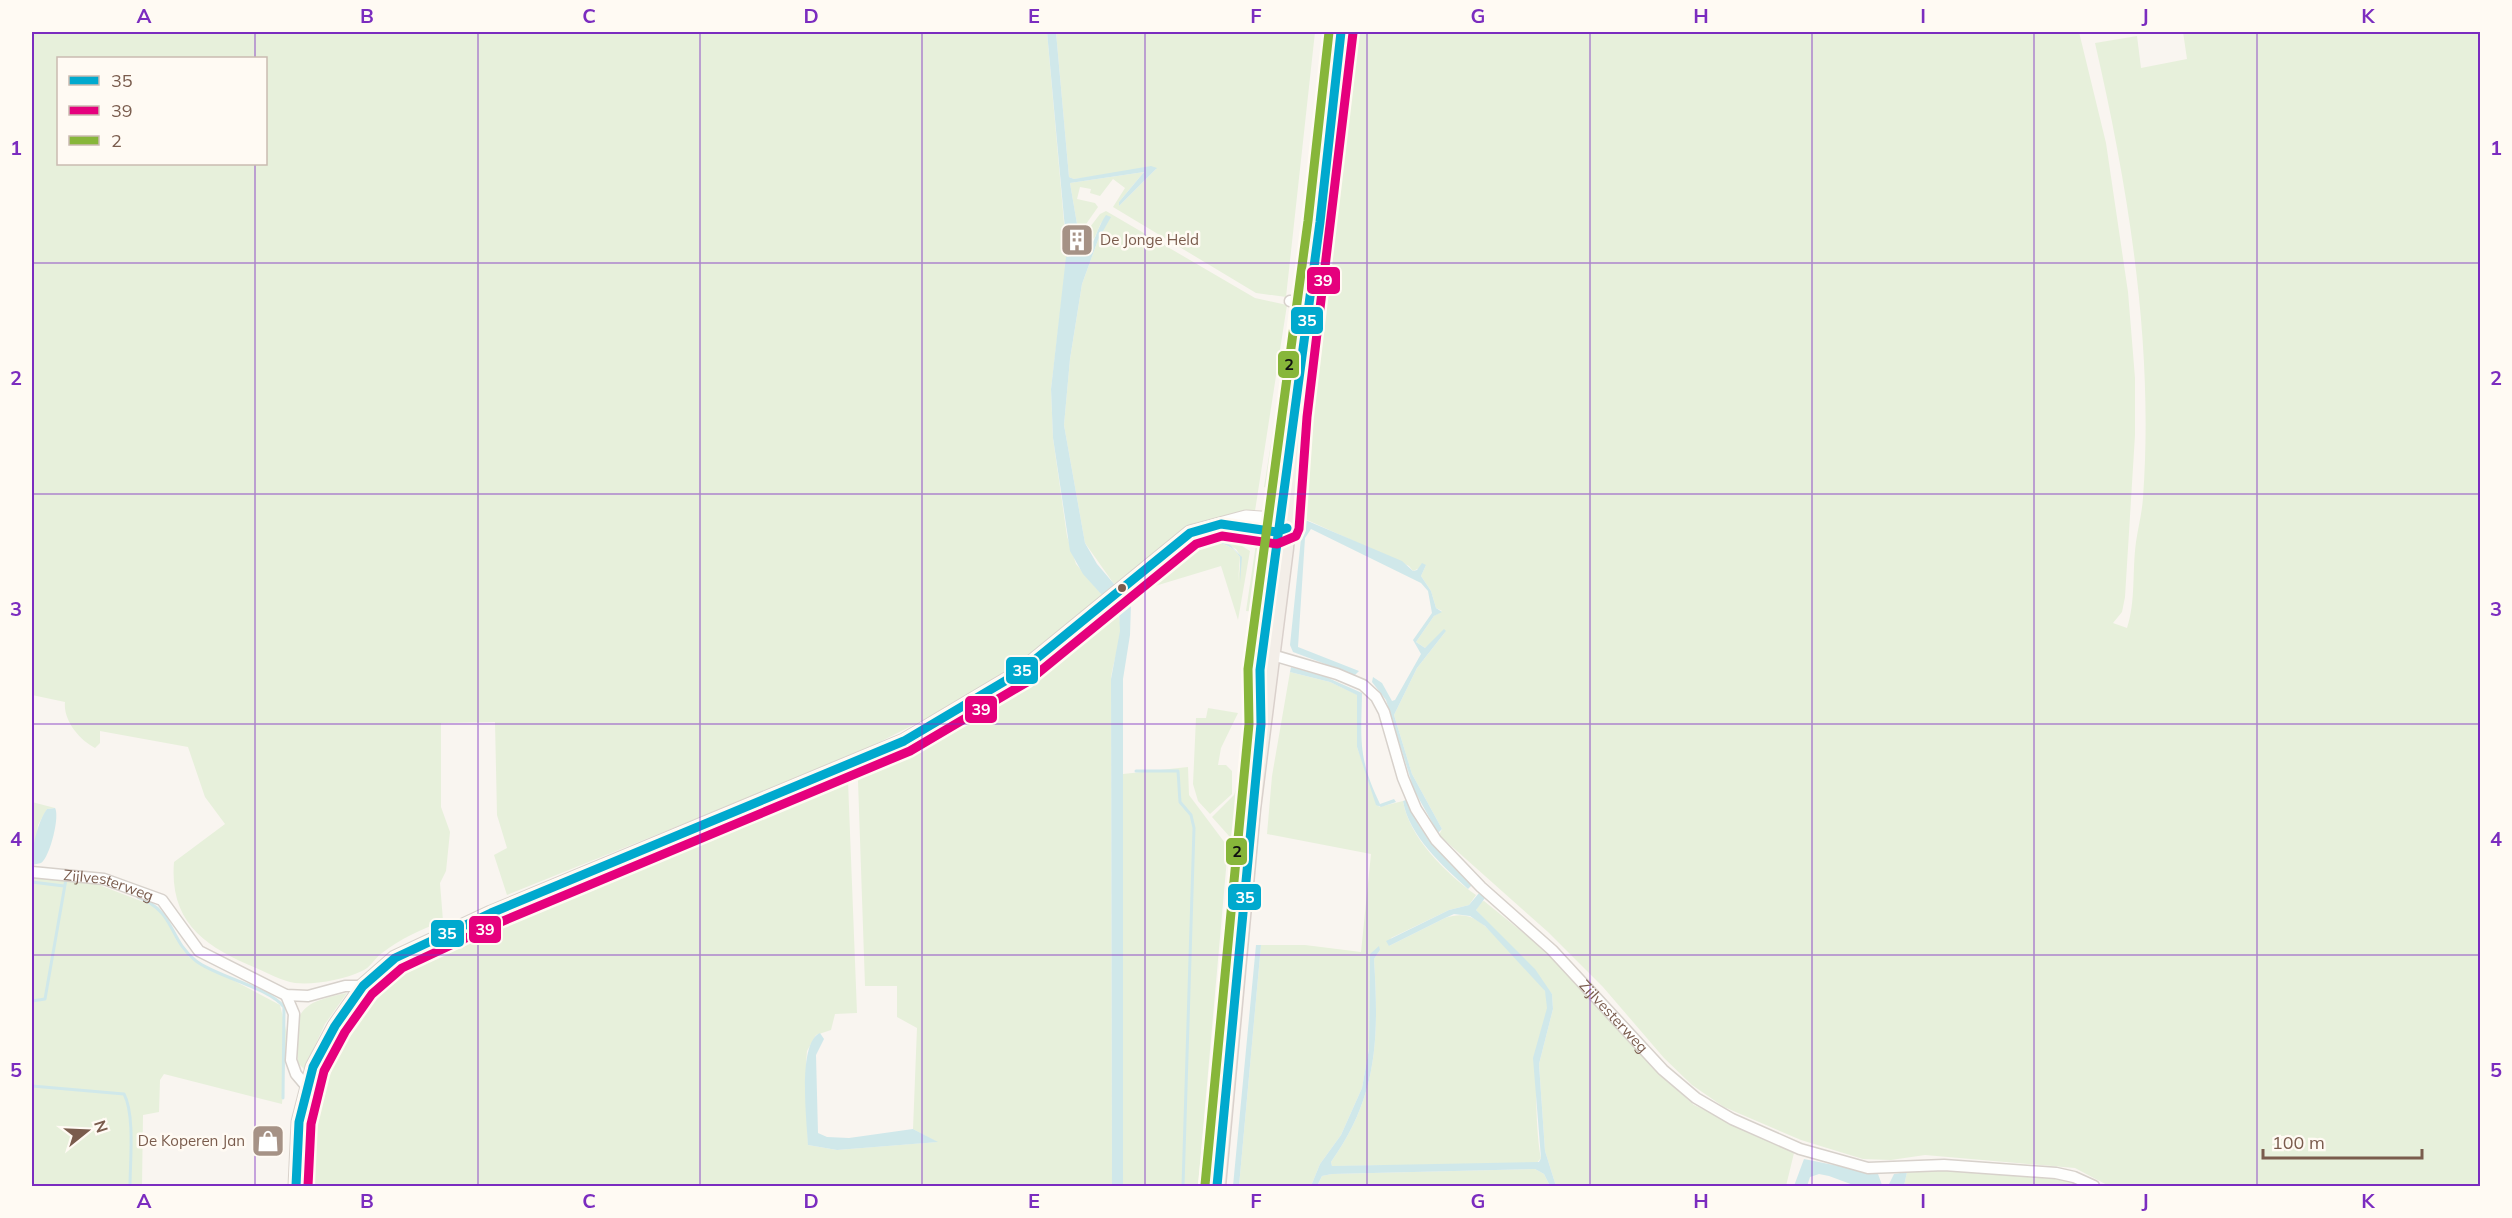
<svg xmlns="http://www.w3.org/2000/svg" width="2512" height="1218" font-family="Mulish,sans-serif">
	<rect width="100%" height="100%" fill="#f9f5f0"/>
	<!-- green -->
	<path fill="#e7f0db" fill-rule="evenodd" d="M32,32H1047L1067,256L1051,389L1053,438L1067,536L1076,564L1102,595L1010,671L949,707L852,756L507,895L494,855L507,848L497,815L495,722L441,723V807L450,832L446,871L440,883L443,921C422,929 400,939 382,953C375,958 370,968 362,971C343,980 315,985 295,983C282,981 268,973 256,968C206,947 169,923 174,862L225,824L205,797L188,747L100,731V743L95,748C79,740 63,720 65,702L32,695ZM58,58H266V164H58Z
		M1056,32H1315L1286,297L1256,293L1113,207L1125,188L1113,179L1100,196L1090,193L1091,189L1080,187L1077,199L1095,203L1098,207L1084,227L1077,224L1070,183L1144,172L1119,202V206L1156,169L1074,179L1069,177Z
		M1325,32H1334L1304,293L1299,297H1294Z
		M1357,32H2079L2106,143L2128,292L2135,378V435L2125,597L2122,612L2113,623L2127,628C2136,601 2132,571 2136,542C2138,528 2142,513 2143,498C2154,346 2129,191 2095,43L2137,36L2141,68L2187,59L2183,32H2480V1186H2109L2075,1168L1925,1155L1891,1160L1863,1159L1801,1140L1724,1107L1692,1085L1664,1058L1603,987L1548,932L1439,835L1442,829L1412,774L1394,715L1417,668L1446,631L1425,648L1416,642L1434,616L1442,611L1436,608L1431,591L1421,576L1426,565L1413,571L1409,566L1305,519L1308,463Z
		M1106,211L1255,298L1287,305L1255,511L1207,520L1190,527L1114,584L1085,543L1064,425L1070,359L1082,284L1098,240L1110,217L1101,223L1094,239L1087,231L1100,214Z
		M1293,306L1301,310L1298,344L1287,383L1272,490L1264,487Z
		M1220,531L1251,534L1250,546L1228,534H1207Z
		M1257,537C1278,549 1265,577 1259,592C1256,598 1257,606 1256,612L1246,611Z
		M1229,538L1250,551L1238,620L1221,566L1155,586L1149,574L1185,544ZM1217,541L1236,549L1241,557L1238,582L1240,557C1216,523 1179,561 1158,579L1155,577C1169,557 1192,543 1217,541Z
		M1108,608H1114C1129,628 1113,657 1111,679L1112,1186H312C313,1111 324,1067 371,1006C417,946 538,908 608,879C688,846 768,814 848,781L857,1013L835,1014L831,1030L816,1035L807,1051L806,1063L808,1145L837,1150L937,1142L913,1129L917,1028L897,1017V986H865L858,781L860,776C949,731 1032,674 1108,608Z
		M1255,651L1258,652L1256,707L1251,710L1247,708L1252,653Z
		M1290,672L1330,682L1358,695L1357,747L1379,807L1403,801C1409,838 1447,874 1476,895L1469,905L1449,910L1391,938L1389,946L1445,918C1468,910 1480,920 1496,937C1512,953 1533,970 1545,991C1553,1006 1542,1029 1539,1044C1534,1067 1536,1136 1541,1158L1536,1164L1332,1166L1331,1162C1378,1096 1379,1038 1374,959L1380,950L1370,954L1369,1049L1362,1088L1341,1135L1320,1164L1311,1186H1239L1261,945H1305L1361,952L1371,854L1267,834L1272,776Z
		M1208,708L1238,713L1221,748L1218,765H1226L1232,771V794L1210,814L1198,801L1193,784L1196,718H1206Z
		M1188,767L1189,795L1228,847L1198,1186H1123V774Z
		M1237,786L1246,821L1212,1186H1202L1233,851L1229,836L1212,817L1234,795Z
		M32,802L55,808L47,809L38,825L36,843L32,849Z
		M32,878L94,883L159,908L189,957L280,1005L287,1034L282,1104L164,1074L160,1080L159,1112L143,1115L142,1186H32Z
		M1484,901L1547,952L1657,1072L1694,1105L1794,1153L1786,1186H1556L1545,1151L1539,1064L1553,1009L1552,994L1476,910L1480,902Z
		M347,993L325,1024L304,1069L298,1063C293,1013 296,1003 347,993Z
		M1535,1169L1544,1174L1550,1186H1317L1322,1176L1332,1174Z
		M1934,1170L2067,1180L2084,1186H1904L1907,1172Z"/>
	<!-- water -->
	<path fill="#d0e8ea" d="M1047,32H1056L1069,177L1074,179L1151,166L1157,168L1119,206V202L1144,172L1070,183L1077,224L1076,227L1065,229Z
		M1106,215L1111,217L1098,240L1082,284L1070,359L1064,425L1085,543L1097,564L1131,604L1130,635L1123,679V1186H1112L1111,679L1120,631L1119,614L1083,574L1070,551L1053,438L1051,389L1066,257C1099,252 1090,239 1106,215Z
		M1303,519L1402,561L1413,571L1417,570L1422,563L1426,565L1421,576L1431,591L1436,608L1442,612L1434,616L1416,642L1425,648L1444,629L1446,631L1417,668L1394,715L1412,774L1442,829L1438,833L1414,790L1386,700L1372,682L1373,677L1382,683L1392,701L1395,700L1421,654L1413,640L1432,613L1428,591L1421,583L1311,529L1305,538L1298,647L1359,671L1355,675L1293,652L1290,645Z
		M1217,541L1230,545L1242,557L1240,582V557C1217,523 1179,561 1158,579L1154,577C1170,557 1192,543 1217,541Z
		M1291,667L1326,677L1362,693C1361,741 1358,758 1380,804L1394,799L1396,802L1381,807L1376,805L1357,747V695L1330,682L1290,672Z
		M1406,800C1421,836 1444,858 1472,885L1468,889C1443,866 1409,836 1403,801Z
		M55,808C60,816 50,857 41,863L32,865C31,850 38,821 47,809Z
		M1479,893L1485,898L1476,910L1535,969L1552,994L1553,1009L1539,1064L1545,1151L1556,1186H1550L1544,1174L1535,1169L1332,1174L1322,1176L1317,1186H1311L1320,1164L1341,1135L1362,1088L1369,1049L1370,954L1379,946L1380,950L1374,959C1379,1038 1378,1096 1331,1162L1332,1166L1539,1162L1541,1158L1533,1058L1547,1008L1545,991L1485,926L1470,916L1454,914L1445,918L1389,946L1386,941L1449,910L1469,905Z
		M1256,945H1261L1239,1186H1233Z
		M820,1033L824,1039L816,1055L818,1133L827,1137L849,1138L913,1129L938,1142L837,1150L808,1145C807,1122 797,1043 820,1033Z
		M1804,1159L1878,1174L1882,1185L1856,1186L1829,1176L1819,1174L1810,1177L1807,1186H1794Z
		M1907,1172L1904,1186H1888L1894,1174Z"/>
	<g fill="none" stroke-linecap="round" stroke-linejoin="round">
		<!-- stream -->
		<path stroke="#d0e8ea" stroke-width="3" d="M1136,771H1178L1180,802L1191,815L1194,828L1183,1186
			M32,882L64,886
			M138,897C176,912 168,939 196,961C217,977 268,987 284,1007L283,1098
			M32,1001L45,999L66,879
			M32,1086L124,1094C135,1114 130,1163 130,1186"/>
		<defs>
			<g id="street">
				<path d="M1290,301L1308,304"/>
				<path id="s1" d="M1262,652L1337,674L1363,685L1376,697L1384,712L1403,778L1416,809L1436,840L1481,887L1552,950L1663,1070L1696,1098L1732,1119L1800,1149L1868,1168L1944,1165L2056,1173L2074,1177L2094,1186"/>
				<path id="s2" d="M32,872L104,879L162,900L199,951L286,995L308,996L345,986H363"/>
				<path d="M286,995L294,1014L291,1060L296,1074L307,1087"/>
			</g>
			<path id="secondary" d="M1227,525L1276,532L1287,528
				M296,1186L299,1122L313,1067L335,1026L363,986L395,958L491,913L904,741L1020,672L1190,533L1246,518L1277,520L1287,528"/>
			<path id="primary" d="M1217,1186L1252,809L1285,548L1295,416L1341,32"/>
		</defs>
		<!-- street casing -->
		<use href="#street" stroke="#d7d1cb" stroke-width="13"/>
		<!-- secondary casing -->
		<use href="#secondary" stroke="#d9d2cb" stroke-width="17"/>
		<!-- primary casing -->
		<use href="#primary" stroke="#dad1cc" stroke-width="19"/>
		<!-- street -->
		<use href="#street" stroke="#fefefd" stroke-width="10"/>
		<!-- secondary -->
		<use href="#secondary" stroke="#fefefd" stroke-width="15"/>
		<!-- primary -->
		<use href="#primary" stroke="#f3eee8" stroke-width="16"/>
		<defs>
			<path id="bus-1" d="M296,1186L299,1122L313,1067L335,1026L363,986L395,958L491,913L904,741L1020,672L1190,533L1221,524L1276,532L1287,528
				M1217,1186L1261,724L1260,670L1320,222L1341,32"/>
			<path id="bus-2" d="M308,1186L311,1124L324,1071L345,1032L372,994L402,968L496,924L910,751L1027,682L1196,544L1222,536L1277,544L1296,536L1299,529L1307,417L1353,33"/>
			<path id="bus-3" d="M1205,1185L1249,724L1248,669L1308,221L1329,32"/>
		</defs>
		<!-- bus-1 casing -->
		<use href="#bus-1" stroke="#fffaf3" stroke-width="14"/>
		<!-- bus-2 casing -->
		<use href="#bus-2" stroke="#fffaf3" stroke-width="14"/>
		<!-- bus-3 casing -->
		<use href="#bus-3" stroke="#fffaf3" stroke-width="14"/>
		<!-- bus-1 -->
		<use href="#bus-1" stroke="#00a9ce" stroke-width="9"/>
		<!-- bus-2 -->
		<use href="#bus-2" stroke="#e5007d" stroke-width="9"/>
		<!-- bus-3 -->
		<use href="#bus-3" stroke="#87b63a" stroke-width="9"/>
	</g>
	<!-- grid -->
	<path fill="none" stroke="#7b2cbf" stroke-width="1.5" stroke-opacity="0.55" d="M255,32V58M478,32V1186M700,32V1186M922,32V1186M1145,32V1186M1367,32V1186M1590,32V1186M1812,32V1186M2034,32V1186M2257,32V1186M255,164V1186M32,263H2480M32,494H2480M32,724H2480M32,955H2480"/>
	<!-- icons -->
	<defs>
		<symbol id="building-square" viewBox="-11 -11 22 22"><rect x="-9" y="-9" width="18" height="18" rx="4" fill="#a69286" stroke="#fffaf3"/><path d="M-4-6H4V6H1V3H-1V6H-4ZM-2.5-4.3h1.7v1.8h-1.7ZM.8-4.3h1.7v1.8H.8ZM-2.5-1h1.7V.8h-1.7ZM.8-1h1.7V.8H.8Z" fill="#fff"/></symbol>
		<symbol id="shop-square" viewBox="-11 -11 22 22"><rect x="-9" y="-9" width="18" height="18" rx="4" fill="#a69286" stroke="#fffaf3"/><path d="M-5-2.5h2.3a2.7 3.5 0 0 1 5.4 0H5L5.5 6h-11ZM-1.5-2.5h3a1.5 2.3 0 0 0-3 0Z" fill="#fff"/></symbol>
	</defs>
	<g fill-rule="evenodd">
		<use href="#building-square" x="1058" y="221" width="38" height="38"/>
		<use href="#shop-square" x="249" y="1122" width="38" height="38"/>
	</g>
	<!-- markers -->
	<circle fill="#7a5c4d" stroke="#fffaf3" stroke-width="2" cx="1122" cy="588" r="5"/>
	<g text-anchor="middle" stroke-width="5" stroke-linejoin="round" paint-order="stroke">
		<!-- poi labels -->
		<g font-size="15" fill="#7a5c4d" stroke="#fffaf3" text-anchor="start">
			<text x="1100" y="245">De Jonge Held</text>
			<text x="245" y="1146" text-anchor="end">De Koperen Jan</text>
		</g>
		<!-- street labels -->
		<g font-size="15" fill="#7a5c4d" stroke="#fffaf3">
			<text dy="5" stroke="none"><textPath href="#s2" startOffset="78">Zijlvesterweg</textPath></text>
			<text dy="5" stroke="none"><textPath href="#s1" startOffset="531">Zijlvesterweg</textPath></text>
		</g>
	</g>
	<g stroke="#fffaf3" stroke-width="2">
		<rect x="1306" y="266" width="35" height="29" rx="6" fill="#e5007d"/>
		<rect x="1290" y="306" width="34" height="29" rx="6" fill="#00a9ce"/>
		<rect x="1277" y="350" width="23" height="29" rx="6" fill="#87b63a"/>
		<rect x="1005" y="656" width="34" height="29" rx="6" fill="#00a9ce"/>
		<rect x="964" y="695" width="34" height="29" rx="6" fill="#e5007d"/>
		<rect x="1225" y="837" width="23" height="29" rx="6" fill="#87b63a"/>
		<rect x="1227" y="883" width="35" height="28" rx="6" fill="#00a9ce"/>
		<rect x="468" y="915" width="34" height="29" rx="6" fill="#e5007d"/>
		<rect x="430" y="919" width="35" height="29" rx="6" fill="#00a9ce"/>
	</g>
	<g font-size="16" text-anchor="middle" font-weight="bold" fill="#fff">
		<text x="1323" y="286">39</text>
		<text x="1307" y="326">35</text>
		<text x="1022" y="676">35</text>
		<text x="981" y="715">39</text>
		<text x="1245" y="903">35</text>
		<text x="485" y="935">39</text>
		<text x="447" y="939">35</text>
	</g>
	<g font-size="16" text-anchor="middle" font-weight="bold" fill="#111">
		<text x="1289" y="370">2</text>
		<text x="1237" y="857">2</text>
	</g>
	<!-- border -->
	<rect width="2512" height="1218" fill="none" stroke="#fffaf3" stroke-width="66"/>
	<!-- legend -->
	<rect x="57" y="57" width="210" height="108" fill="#fffaf3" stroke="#cabbb1" stroke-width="1.5"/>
	<rect x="69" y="76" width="30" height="9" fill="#00a9ce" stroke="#cabbb1" stroke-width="1.5"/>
	<text x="111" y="87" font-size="18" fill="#7a5c4d">35</text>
	<rect x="69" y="106" width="30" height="9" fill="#e5007d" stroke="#cabbb1" stroke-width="1.5"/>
	<text x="111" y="117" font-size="18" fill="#7a5c4d">39</text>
	<rect x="69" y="136" width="30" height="9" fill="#87b63a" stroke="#cabbb1" stroke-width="1.5"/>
	<text x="111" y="147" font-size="18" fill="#7a5c4d">2</text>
	<!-- north arrow -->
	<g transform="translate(87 1131) rotate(72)" stroke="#fffaf3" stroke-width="4.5" paint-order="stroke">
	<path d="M0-4.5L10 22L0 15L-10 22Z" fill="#7a5c4d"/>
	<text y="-9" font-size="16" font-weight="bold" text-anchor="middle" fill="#7a5c4d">N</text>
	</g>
	<!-- scale -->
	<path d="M2263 1149v9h159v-9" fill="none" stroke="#7a5c4d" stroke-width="3"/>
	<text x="2272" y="1149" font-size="18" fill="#7a5c4d" stroke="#fffaf3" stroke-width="4.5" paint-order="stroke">100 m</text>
	<rect x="33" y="33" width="2446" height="1152" fill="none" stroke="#7b2cbf" stroke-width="2"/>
	<g font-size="20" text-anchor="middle" font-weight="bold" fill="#7b2cbf">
		<text x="144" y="23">A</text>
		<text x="367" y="23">B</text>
		<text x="589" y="23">C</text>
		<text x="811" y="23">D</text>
		<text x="1034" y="23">E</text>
		<text x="1256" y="23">F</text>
		<text x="1478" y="23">G</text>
		<text x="1701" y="23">H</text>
		<text x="1923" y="23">I</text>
		<text x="2145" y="23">J</text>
		<text x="2368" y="23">K</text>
		<text x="16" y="155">1</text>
		<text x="2496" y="155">1</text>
		<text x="16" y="385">2</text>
		<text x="2496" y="385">2</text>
		<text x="16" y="616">3</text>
		<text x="2496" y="616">3</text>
		<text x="16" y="846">4</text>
		<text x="2496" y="846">4</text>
		<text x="16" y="1077">5</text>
		<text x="2496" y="1077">5</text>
		<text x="144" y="1208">A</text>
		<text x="367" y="1208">B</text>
		<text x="589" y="1208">C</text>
		<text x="811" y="1208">D</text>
		<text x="1034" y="1208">E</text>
		<text x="1256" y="1208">F</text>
		<text x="1478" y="1208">G</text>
		<text x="1701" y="1208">H</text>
		<text x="1923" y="1208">I</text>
		<text x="2145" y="1208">J</text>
		<text x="2368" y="1208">K</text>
	</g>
</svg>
